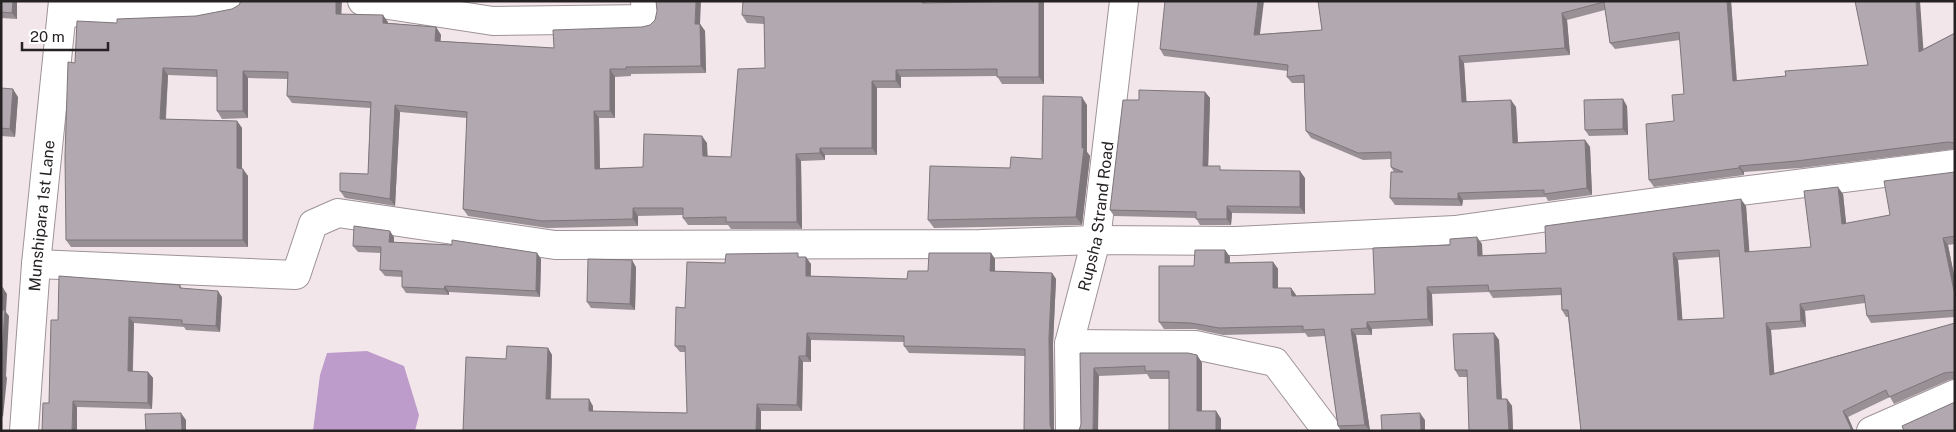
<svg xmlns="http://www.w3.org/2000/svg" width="1956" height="432" font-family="'Public Sans',sans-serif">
	<rect width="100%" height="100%" fill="#f2e6ea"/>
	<!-- water -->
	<path fill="#bd9bcb" d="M367,351L404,366L419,415L415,431H313L320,375L327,353Z"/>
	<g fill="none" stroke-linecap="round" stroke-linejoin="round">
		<defs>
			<g id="minor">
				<path d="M362,1L493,21L646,19L645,1"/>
				<path d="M62,13L198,8L233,1"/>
				<path d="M36,264L296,275L313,224L338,213L555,245L980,244L1096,240L1236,241L1455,230L1693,197L1955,164"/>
				<path d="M1069,344L1195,345L1275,362L1327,431"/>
				<path id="s1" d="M24,431L36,264L63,1"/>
				<path d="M1871,431L1955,394"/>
			</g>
			<g id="tertiary">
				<path id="s2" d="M1070,431L1069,344L1096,240L1124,1"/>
			</g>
		</defs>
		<!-- minor casing -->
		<use href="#minor" stroke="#9e9397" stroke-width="30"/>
		<!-- tertiary casing -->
		<use href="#tertiary" stroke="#9e9397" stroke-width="30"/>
		<!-- minor -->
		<use href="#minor" stroke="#fff" stroke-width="28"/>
		<!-- tertiary -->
		<use href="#tertiary" stroke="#fff" stroke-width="28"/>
	</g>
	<!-- wall -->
	<path fill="#999096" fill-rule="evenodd" d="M1,1H17V19L1,18Z
		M927,1V3L1044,1V84H1002L997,76L901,77V88H877V155H825V160L801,161L802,229H731L728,225H688L683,218V215L638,216V226L547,228L468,216L463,209L467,118L400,112L395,206L345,198L340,191L368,174L370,108L292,103L287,96L288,79L248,78V118L222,119L217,111V77L168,75L166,119L237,121L242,128V169L248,176V247H71L66,240L75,63L117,23L341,14L388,22V23L436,27L441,35L440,41L554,48L642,27L700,24L705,31L706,73L631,74V76L615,77V118H599L600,168L643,167L707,143V156L731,157L765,68L764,24L747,23L742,15Z
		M1318,1H1731L1737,81L1786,76L1868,65L1923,49L1955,33V149L1801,168L1744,172V175L1654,187L1649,180L1674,121L1684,94L1680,40L1615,49L1610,43L1605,10L1567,20L1570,55L1464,63L1466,101L1516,107L1518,142L1585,140L1590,147L1592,195L1548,201L1546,197L1463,200L1462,206L1395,205L1390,198L1394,172L1391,167V159L1363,160L1311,138L1306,131L1304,83H1292L1287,77L1288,71L1164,56L1160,49L1260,34L1322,30Z
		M1,88L18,97L15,137L1,136Z
		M1205,92L1210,98L1208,166L1222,170L1305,178V214L1232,213L1231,225H1200L1196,218L1114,216L1110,210Z
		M1087,105V152L1090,156L1082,225L934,228L928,220L1010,168L1042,159Z
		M1627,106L1628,135L1589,136L1585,130Z
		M1955,172V244L1948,245L1955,280V317L1871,323L1867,316L1865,303L1805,311L1806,327L1771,330L1774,373L1955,323V379L1949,380L1894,404L1890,397L1848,417L1854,431H1581L1568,317H1566L1562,310L1561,295L1493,298L1489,292L1432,294L1433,326L1372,329V335H1356L1370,431H1341L1338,426L1325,336L1308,337L1305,333L1223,335L1195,329H1164L1159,322L1194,266L1225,250L1230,257V263L1273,262L1278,269V288H1291L1296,295V296L1375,294L1482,244V255L1546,253L1746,206L1749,252L1811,247L1843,194L1846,224L1890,215ZM1720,257L1724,318L1682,320L1678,260Z
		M394,237V242L537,253L541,259L540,297L449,292V295L406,293L402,287V277L385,276L380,270L381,253L358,252L353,246Z
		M991,253L995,259V271L1052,273L1056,279L1053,344L1054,431H1024L1025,356L909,353L904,346V342L811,340V362H803L802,411H761V431H463L506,359L548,348L552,355L551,399L593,406V411L687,413L686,352H680L675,346L685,308L725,263L801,257L811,264V276L907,279L928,271Z
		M636,267L635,310L591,308L587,302Z
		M180,285L182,289L222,297L220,332L186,330L184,327L134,323L133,371L148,372L153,378L152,409L77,407L49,403L58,320Z
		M1494,333L1499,340L1502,399H1507L1512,406L1513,431H1469L1468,377H1459L1455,370Z
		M1080,353L1197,355L1202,363V411H1216L1221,419V431L1169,379H1150L1147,374L1099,376L1081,424Z"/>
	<!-- shaded-wall -->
	<path fill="#7d767a" d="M13,1H17V19L12,13Z
		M336,1H342L341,21L336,14Z
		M696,1H701L700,24L705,31L706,73L701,66L695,24Z
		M1039,1H1044V84L1039,77Z
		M1258,1H1264L1259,42L1254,35Z
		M1727,1H1731L1737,88L1733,81Z
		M1916,1H1920L1924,58L1919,52Z
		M1562,13L1567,20L1570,55L1565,48Z
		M383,15L388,22V30L383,23Z
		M436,27L441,35L440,48L435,41Z
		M1459,56L1464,63L1467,108L1462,102Z
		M163,68L168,75L165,126L160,119Z
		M610,69L615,77V118L610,111Z
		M896,70L901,77V88L896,81Z
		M243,71L248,78V118L243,111Z
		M872,81L877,88V155L872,148Z
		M13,89L18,97L15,137L10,129Z
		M1205,92L1210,98L1208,173L1203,166Z
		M1082,97L1087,105V152L1090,156L1082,225L1076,217L1082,148Z
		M1623,99L1627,106L1628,135L1623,129Z
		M1511,100L1516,107L1518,149L1513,143Z
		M395,105L400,112L395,206L390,199Z
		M594,111L599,118L600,176L595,169Z
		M237,121L242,128V176L237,168Z
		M702,136L707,143L708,163L703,156Z
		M1585,140L1590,147L1592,195L1587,188Z
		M820,148L825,155V160L820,153Z
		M796,154L801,161L802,229L797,222Z
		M1739,166L1744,172V175L1739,168Z
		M243,169L248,176V247L243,240Z
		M1300,171L1305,178V214L1300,207Z
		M1838,187L1843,194L1847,231L1842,224Z
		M1458,193L1463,200L1462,206L1458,199Z
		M1741,199L1746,206L1750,259L1745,252Z
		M1227,206L1232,213L1231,225L1227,219Z
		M633,208L638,216V226L633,219Z
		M390,231L394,237V248L389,242Z
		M1477,237L1482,244L1483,262L1478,256Z
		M1943,238L1948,245L1955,280V293L1954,291Z
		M1225,250L1230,257L1229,270L1225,263Z
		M537,253L541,259L540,297L536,291Z
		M991,253L995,259V278L990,271Z
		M1673,253L1678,260L1683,327L1678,320Z
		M806,257L811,264L810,282L806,276Z
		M632,260L636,267L635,310L630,304Z
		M1273,262L1278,269V295L1273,288Z
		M1052,273L1056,279L1053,344L1054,431H1052L1050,425L1049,338Z
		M445,286L449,292V295L444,289Z
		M1427,287L1432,294L1433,326L1428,319Z
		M3,288L7,294L6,312L9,316L6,376L7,378L3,417L1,414L2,310Z
		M1291,288L1296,295V303L1292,296Z
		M218,291L222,297L220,332L216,326Z
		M1800,304L1805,311L1806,327L1801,321Z
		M129,317L134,323L132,378L128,371Z
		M1367,322L1372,329V335L1367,328Z
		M1766,323L1771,330L1775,381L1770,375Z
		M1351,329L1356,335L1370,431L1365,425Z
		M807,333L811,340V362L806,356Z
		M1494,333L1499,340L1502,406L1497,399Z
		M548,348L552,355L550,406L546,399Z
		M1197,355L1202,363V419L1197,411Z
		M799,356L803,362L802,411L797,405Z
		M1094,368L1099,376L1098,431H1093Z
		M148,372L153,378L152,409L148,403Z
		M589,399L593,406V418L589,411Z
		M1507,399L1512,406L1513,431H1509Z
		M73,401L77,407V431H72Z
		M757,404L761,411V431H756Z
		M1216,411L1221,419V431H1216Z
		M1843,411L1848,417L1854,431H1852Z
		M181,413L186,420V431H182Z
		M1420,413L1425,420V431H1421Z"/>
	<!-- building -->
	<path fill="#b2a8af" stroke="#7d767a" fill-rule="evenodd" d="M1,1H13L12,13L1,12Z
		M241,1H336V14L383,15V23L436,27L435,41L554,48L553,30L642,27L650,25L655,20L657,11L656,1H696L695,24H700L701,66L626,67V69H610V111H594L595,169L643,167L644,134L702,136L703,156L731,157L738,69L765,68L764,17L742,15L743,1H922V3L1039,1V77H997V69L896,70V81H872V148H820V153L796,154L797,222H726V217L683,218V208H633V219L542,221L463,209L467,112L395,105L390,199L340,191V173L368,174L371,102L287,96L288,72L243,71V111H217V70L163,68L160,119L237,121V168L243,169V240H66L65,156L68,62L75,63L77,21L117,23V19L196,16L232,9L239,5Z
		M1165,1H1258L1254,35L1322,30L1318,1H1727L1733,81L1786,76L1785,71L1868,65L1855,1H1916L1919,52L1955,33V143L1948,142L1796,161L1739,166V168L1649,180L1646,124L1674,121L1672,95L1684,94L1679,32L1610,43L1604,2L1562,13L1565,48L1459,56L1462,102L1511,100L1513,143L1585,140L1587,188L1544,194V190L1458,193V199L1390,198L1391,172H1403L1391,167V152L1358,153L1306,131L1304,75L1287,77L1288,65L1160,49Z
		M1,88L13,89L10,129L1,128Z
		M1139,90L1205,92L1203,166H1220V170L1300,171V207L1227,206V219H1196V212L1110,210L1123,100H1139Z
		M1043,96L1082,97V148H1084L1076,217L928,220L930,166L1010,168L1011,157L1042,159Z
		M1623,99V129L1585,130L1584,100Z
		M1955,172V236L1943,238L1954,291H1955V310L1867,316L1864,295L1800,304L1801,321L1766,323L1770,375L1955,323V373L1952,372L1944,373L1889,397L1886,390L1843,411L1852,431H1581L1568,310H1562L1561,288L1489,291L1488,285L1427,287L1428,319L1367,322V328L1351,329L1365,425L1338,426L1324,329L1303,330V326L1219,328L1191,323L1159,322V266H1194L1195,250H1225V263L1273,262V288H1291L1292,296L1375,294L1373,248L1450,245V239L1477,237L1478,256L1546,253L1545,226L1741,199L1745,252L1811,247L1804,191L1838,187L1842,224L1890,215L1884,181ZM1719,250L1724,318L1678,320L1673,253Z
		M354,226L390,231L389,242L452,245V240L537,253L536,291L445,286L444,289L402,287V271L380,270L381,247L353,246Z
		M798,253V257H806V276L907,279L908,271H928L929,253H991L990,271L1052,273L1049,338L1050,425L1052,431H1024L1025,349L904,346V336L807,333L806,356H799L797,405L757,404L756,431H463L466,357L506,359L507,346L548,348L546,399H589V411L687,413L685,346H675L676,307L685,308L687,262L725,263L726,254Z
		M588,259L632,260L630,304L587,302Z
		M59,276L180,285V288L218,291L216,326L182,324V320L129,317L128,371L148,372V403L73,401L72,431H42L43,403H49L51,320H58Z
		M1,287L3,288L2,310H5L1,368Z
		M1494,333L1497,399H1507L1509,431H1469L1467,370H1455L1453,334Z
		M1080,353H1188L1197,355V411H1216V431H1169V371H1145V366L1094,368L1093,431H1079L1081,424Z
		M1,371H3L1,385Z
		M1955,402V431H1904L1902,426Z
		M181,413L182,431H146L145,414Z
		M1420,413L1421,431H1382L1381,415Z"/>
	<g text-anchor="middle" stroke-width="4" stroke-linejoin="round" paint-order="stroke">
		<!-- street labels -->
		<g font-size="16" fill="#262224" stroke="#fff">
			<text dy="6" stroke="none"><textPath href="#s1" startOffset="216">Munshipara 1st Lane</textPath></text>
			<text dy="6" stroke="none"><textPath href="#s2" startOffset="218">Rupsha Strand Road</textPath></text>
		</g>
	</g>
	<!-- border -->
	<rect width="1956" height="432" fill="none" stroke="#262224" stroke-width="5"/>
	<!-- scale -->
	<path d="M22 42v8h86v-8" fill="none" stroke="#262224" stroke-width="2.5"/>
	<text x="30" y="42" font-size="15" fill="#262224" stroke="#ffffff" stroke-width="4" paint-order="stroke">20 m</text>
</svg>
